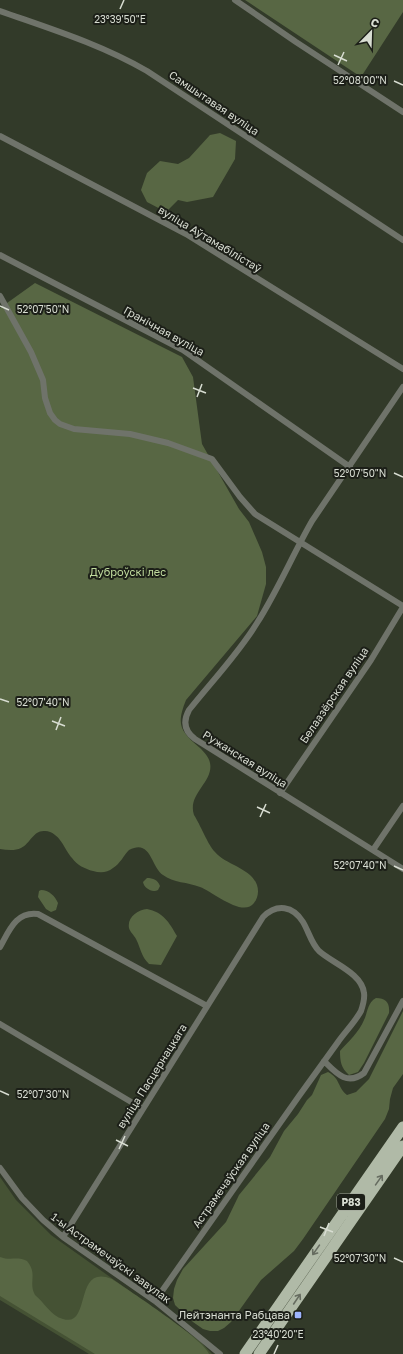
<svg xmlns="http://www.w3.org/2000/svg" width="403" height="1354" font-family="'Golos Text',sans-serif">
	<rect width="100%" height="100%" fill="#323a29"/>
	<!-- green -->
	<path fill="#455234" d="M0,1177L16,1200L51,1235L200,1341L212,1354H89L0,1300Z"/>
	<!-- forest -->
	<path fill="#586744" d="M245,0H403V12L361,77Z
		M220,133L236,141L235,159L213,197L187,202L178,200L166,212L147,202L141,190L147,173L160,161L178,164L189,158L210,135Z
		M35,283L182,357L193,377L202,444L239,509L249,522L262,552L266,567V584L257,616L186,700C176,725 180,731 200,748C204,752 209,757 210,763C214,782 187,794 194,815C200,824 208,845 215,852C226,865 251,868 257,885C259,891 258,898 254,903C243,918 213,892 200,887C188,882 173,883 163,875C151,867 151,838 129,850C124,855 120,864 113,868C107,873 100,873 93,871C85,869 77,865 72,858C64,849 60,832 45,831C33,830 31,843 21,848C15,851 7,850 0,849V308Z
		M147,878C153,878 158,880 160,886L158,890C152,893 144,888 143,882Z
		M41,890C49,890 55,896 58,903L56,910L51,912L46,909L38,897L39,891Z
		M147,909C163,912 169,922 177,936L161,965L149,964C141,956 141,949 136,939C134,935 130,932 129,928C127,917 138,910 147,909Z
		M376,998C386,998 390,1003 389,1013L364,1063L358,1072L349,1075C341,1068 340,1061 340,1051C348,1042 359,1032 364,1020C368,1012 367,1003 376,998Z
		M403,1011V1074L393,1088L390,1099L389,1109L385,1119L303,1239L294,1251L261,1280L231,1322L224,1328L218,1331H210L203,1329L193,1322L175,1305L173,1298L174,1289L177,1280L183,1269L226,1222L239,1195L270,1157L284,1131L298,1114L307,1100L312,1095L321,1075L328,1072C341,1079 337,1087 347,1095L356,1092L369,1079Z
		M0,1257C10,1261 18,1256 27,1261C38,1274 28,1282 35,1295C44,1302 51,1316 63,1319C92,1328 73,1263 112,1279C128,1290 205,1340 209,1354H95L0,1296Z"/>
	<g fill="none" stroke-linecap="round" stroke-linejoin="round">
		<!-- minor -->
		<path stroke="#6f736a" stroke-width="6" d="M235,0L296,42L403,112
			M0,11C51,29 100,44 147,71L403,240
			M0,136L186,234L403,369
			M0,255L183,350L350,467
			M0,296L31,352L43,380L45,398L50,413L55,420L60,424L74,429L130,434L168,443L212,459L240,497L255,514L403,606
			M403,387L312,521C293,554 278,590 257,623C238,654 212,681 189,710C183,721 184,731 195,739L403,869
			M280,793L371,660L403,607
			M373,850L403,806
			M0,947C9,931 16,911 38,914L207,1006
			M0,1024L143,1109
			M324,1061C336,1073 347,1086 364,1073L403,1001
			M0,1168L22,1198L43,1220L63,1237L155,1301L220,1354
			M63,1237L263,917C277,903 293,906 303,922C309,932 311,943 319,951C332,963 362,973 364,993C365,999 363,1005 361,1011C355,1022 345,1032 338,1042C325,1060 312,1078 299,1096C251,1165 203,1233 155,1301"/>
		<!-- trunk -->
		<path stroke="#b0baa7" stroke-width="11" d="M245,1354L403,1127
			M259,1354L403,1146"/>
	</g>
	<!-- one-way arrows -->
	<defs><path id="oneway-shaft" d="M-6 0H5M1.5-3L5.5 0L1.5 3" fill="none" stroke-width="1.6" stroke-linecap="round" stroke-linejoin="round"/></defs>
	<g stroke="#666c60">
		<use href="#oneway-shaft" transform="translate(379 1180) rotate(-55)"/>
		<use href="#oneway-shaft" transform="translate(316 1250) rotate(125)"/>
		<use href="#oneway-shaft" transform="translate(297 1299) rotate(-56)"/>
	</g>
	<!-- ticks -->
	<path fill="none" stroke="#d8ddd2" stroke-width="1.5" d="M120,9L124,0M334,55L347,61M338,65L344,52M394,81L403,85M0,306L9,310M193,388L206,393M197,397L202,384M394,473L403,477M0,699L9,702M52,721L65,726M56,730L61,717M257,807L270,813M260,817L266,804M394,866L403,870M0,1091L9,1095M116,1140L128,1146M119,1149L125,1136M320,1227L333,1232M324,1236L329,1223M394,1258L403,1262M274,1354L278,1345"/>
	<!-- markers -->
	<rect fill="#9db4fd" stroke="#1c1f18" stroke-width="1.5" x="294" y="1311" width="8" height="8" rx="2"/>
	<g text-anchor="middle" stroke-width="4" stroke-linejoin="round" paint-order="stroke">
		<!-- shield labels -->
		<rect fill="#1c1f18" stroke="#a0a49a" stroke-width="1" x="337" y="1194" width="28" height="16" rx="3"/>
		<g font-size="10" font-weight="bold" fill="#d8ddd2">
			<text x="351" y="1206">Р83</text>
		</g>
		<!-- street labels -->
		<g font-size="11" fill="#d8ddd2" stroke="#1c1f18">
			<text transform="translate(214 103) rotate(34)" y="4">Самшытавая вуліца</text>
			<text transform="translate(210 239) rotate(31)" y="4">вуліца Аўтамабілістаў</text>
			<text transform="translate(164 331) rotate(29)" y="4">Гранічная вуліца</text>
			<text transform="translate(334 695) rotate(-56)" y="4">Белаазёрская вуліца</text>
			<text transform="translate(245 759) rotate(32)" y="4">Ружанская вуліца</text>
			<text transform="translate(152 1076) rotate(-58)" y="4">вуліца Пасцернацкага</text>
			<text transform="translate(231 1175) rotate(-55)" y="4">Астрамечаўская вуліца</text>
			<text transform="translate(111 1258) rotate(36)" y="4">1-ы Астрамечаўскі завулак</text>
		</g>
		<!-- park labels -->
		<g font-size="11" fill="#bfda9d" stroke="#1c1f18">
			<text x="128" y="576">Дуброўскі лес</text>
		</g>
		<!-- poi labels -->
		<g font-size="11" fill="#d8ddd2" stroke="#1c1f18" text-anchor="end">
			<text x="290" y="1319">Лейтэнанта Рабцава</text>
		</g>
	</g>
	<g font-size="10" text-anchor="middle" fill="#d8ddd2" stroke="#1c1f18" stroke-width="4" stroke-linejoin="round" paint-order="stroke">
		<text x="120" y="23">23°39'50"E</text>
		<text x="360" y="84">52°08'00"N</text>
		<text x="43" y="313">52°07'50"N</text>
		<text x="360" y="477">52°07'50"N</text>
		<text x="43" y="706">52°07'40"N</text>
		<text x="360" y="869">52°07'40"N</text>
		<text x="43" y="1098">52°07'30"N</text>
		<text x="360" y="1262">52°07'30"N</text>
		<text x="278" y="1338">23°40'20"E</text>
	</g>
	<!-- north arrow -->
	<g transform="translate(371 32) rotate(23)" stroke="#1c1f18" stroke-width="3" paint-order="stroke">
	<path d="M0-3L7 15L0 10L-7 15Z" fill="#d8ddd2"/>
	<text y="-6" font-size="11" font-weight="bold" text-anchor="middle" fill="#d8ddd2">С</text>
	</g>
</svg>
